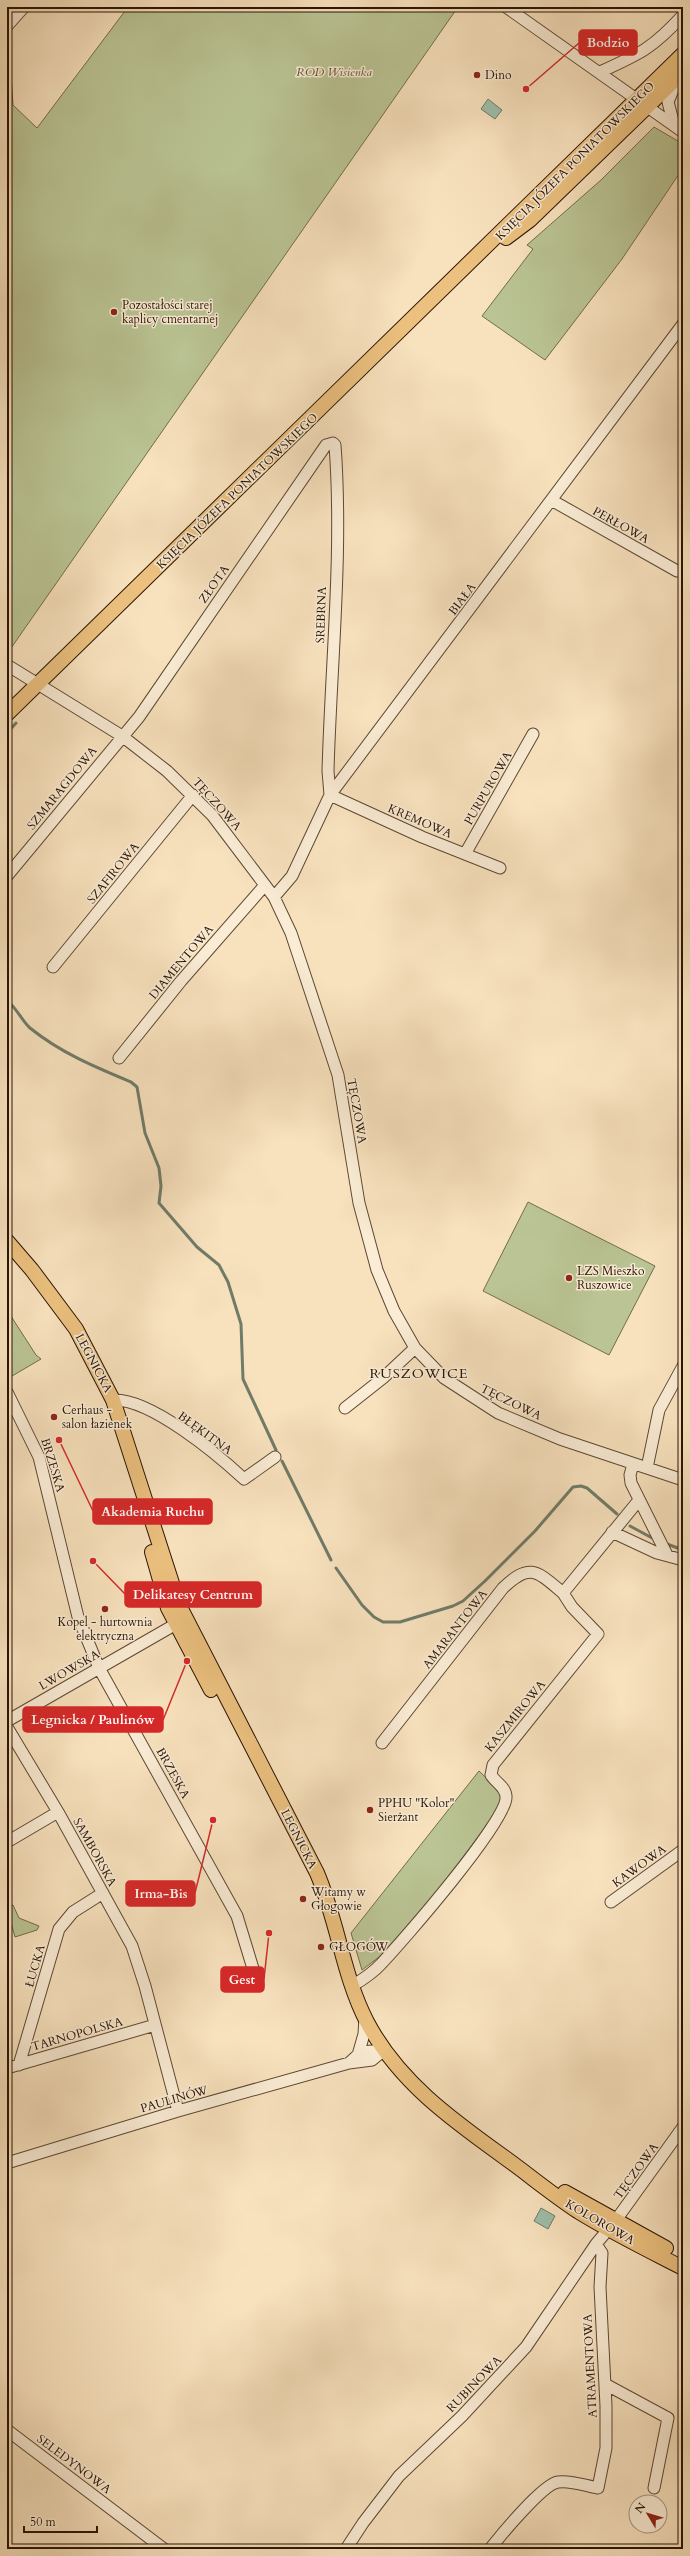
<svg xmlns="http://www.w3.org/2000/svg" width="690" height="2556" font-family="Cardo,serif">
	<rect width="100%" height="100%" fill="#f8e2be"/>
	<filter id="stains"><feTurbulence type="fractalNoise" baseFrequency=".005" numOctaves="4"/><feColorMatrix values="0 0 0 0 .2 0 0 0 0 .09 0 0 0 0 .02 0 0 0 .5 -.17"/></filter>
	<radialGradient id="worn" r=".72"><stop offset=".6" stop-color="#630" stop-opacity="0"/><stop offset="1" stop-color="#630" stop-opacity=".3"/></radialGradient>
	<!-- green -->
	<path fill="#bac494" stroke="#726c4c" d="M128,7H458L9,651L7,649V75H11L13,105L37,128Z
		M654,127L683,144V168L622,259L545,360L482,316L533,249L527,245L601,180Z
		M528,1202L655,1266L609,1355L483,1291Z
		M7,1310L36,1355L41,1359L7,1379Z
		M479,1771L499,1790L502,1796L496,1813L439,1889L383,1954L362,1970L351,1933Z
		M13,1905L19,1918L39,1926L37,1930L15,1937L7,1909Z"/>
	<!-- water -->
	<path fill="#9fbfac" stroke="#707b69" d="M488,99L502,110L495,119L481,109Z
		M541,2208L555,2216L548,2229L534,2221Z"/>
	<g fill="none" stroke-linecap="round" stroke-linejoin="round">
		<!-- stream -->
		<path stroke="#707b69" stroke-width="3" d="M7,733L16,723
			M7,1000C17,1009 23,1022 30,1028C61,1053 95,1067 131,1082L137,1087L145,1133L159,1168L161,1186L159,1203L197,1247L219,1265L228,1282L241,1324L243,1379L276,1450
			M282,1461L331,1560
			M630,1526L654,1539
			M667,1544L683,1550
			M336,1568L362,1605L374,1617L383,1622H400L453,1606L463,1601L485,1581L535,1531L573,1487L581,1486L587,1488L617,1514"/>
		<defs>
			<path id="minor" d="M506,7L683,132
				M7,26L24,7
				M600,72C640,54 653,48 683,15
				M674,125L668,102L677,80
				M553,501L677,571
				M7,665L122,736L167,771L212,815L274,897L291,933L338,1075L359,1203L377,1270L394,1311L415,1348L444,1378L498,1413L560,1439L683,1480
				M465,854L533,734
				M7,876L139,717L326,445L333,443L335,445C343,553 331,663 328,771L330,795L422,837L500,868
				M274,897L292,876L330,795L683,324
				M53,967L193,795
				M119,1058L181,981L265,885
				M7,1392L39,1457L78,1617L99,1668L237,1916L258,1985
				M113,1400C150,1398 217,1454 244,1479L275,1457
				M345,1408L383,1378L415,1348
				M633,1464L630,1475L631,1483L667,1555
				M647,1468L659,1410L683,1366
				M612,1532L657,1553L683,1560
				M7,1721L183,1620
				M7,1727L58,1812L132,1946L145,1986L178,2111
				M382,1743L503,1588C530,1562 537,1571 563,1593
				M7,1842L58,1812
				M611,1902L683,1850
				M352,1986C362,1980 373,1973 381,1964C402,1942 508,1820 506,1797C506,1787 496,1783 491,1775L493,1765L598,1634L572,1607L563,1593L639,1500
				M358,2055L364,2034L365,2018
				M349,2063L361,2052L384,2050
				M19,2065L59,1929L73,1912L103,1893
				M7,2068L155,2025
				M7,2163L178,2111L349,2063L372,2060L384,2050
				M605,2384L668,2418L654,2488
				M7,2430L164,2549
				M346,2549L363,2523L399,2476L462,2416L526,2347L596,2244L616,2220L683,2127
				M490,2549C501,2535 543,2484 558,2482C571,2480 586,2486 598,2488L606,2448V2406L600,2287L602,2253L596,2244"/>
			<path id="major" d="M506,238L530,220L683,72
				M7,714L683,54
				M7,1241L32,1270L76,1329L113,1400L179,1605L317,1873C338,1922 343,1976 367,2022C398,2081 451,2119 504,2157C529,2175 553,2195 579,2212C613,2233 648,2250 683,2268
				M152,1552L168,1608L211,1690
				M565,2192L666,2248"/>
		</defs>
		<!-- minor casing -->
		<use href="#minor" stroke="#5d4833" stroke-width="13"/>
		<!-- major casing -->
		<use href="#major" stroke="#291405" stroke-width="16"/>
		<!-- minor -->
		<use href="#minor" stroke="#faecd5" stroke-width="11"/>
		<!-- major -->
		<use href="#major" stroke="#ecc17f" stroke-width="14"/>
	</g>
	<!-- markers -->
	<g fill="#8f2418" stroke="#faecd5" stroke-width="1.5">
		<circle cx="477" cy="75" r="4"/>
		<circle cx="114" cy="312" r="4"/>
		<circle cx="569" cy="1278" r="4"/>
		<circle cx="54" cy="1417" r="4"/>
		<circle cx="105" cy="1609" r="4"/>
		<circle cx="370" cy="1810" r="4"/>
		<circle cx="303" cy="1899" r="4"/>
		<circle cx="321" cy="1947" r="4"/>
	</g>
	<g text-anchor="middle" stroke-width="3" stroke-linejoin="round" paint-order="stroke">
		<!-- park labels -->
		<g font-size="12" font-style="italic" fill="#5c5237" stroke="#faecd5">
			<text x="334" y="76">ROD Wisienka</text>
		</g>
		<!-- poi labels -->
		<g font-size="12" fill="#291405" stroke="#faecd5" text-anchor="start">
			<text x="485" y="79">Dino</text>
			<text x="122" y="309">Pozostałości starej<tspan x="122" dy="14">kaplicy cmentarnej</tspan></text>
			<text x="577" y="1275">LZS Mieszko<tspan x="577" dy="14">Ruszowice</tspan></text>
			<text x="62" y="1414">Cerhaus -<tspan x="62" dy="14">salon łazienek</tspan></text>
			<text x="105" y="1626" text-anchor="middle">Kopel - hurtownia<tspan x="105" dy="14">elektryczna</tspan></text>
			<text x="378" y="1807">PPHU "Kolor"<tspan x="378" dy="14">Sierżant</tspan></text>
			<text x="311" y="1896">Witamy w<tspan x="311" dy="14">Głogowie</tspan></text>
			<text x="329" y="1951">GŁOGÓW</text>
		</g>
		<!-- street labels -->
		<g font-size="12" fill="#291405" stroke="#faecd5">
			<text transform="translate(575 161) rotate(-45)" y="4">KSIĘCIA JÓZEFA PONIATOWSKIEGO</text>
			<text transform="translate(237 491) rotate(-44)" y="4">KSIĘCIA JÓZEFA PONIATOWSKIEGO</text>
			<text transform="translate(621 525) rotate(29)" y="4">PERŁOWA</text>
			<text transform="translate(214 584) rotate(-55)" y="4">ZŁOTA</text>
			<text transform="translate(462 599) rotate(-53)" y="4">BIAŁA</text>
			<text transform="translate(321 615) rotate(-88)" y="4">SREBRNA</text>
			<text transform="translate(62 788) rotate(-51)" y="4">SZMARAGDOWA</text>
			<text transform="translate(488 788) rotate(-60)" y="4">PURPUROWA</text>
			<text transform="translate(217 804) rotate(48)" y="4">TĘCZOWA</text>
			<text transform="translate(420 821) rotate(23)" y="4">KREMOWA</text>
			<text transform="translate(113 873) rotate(-51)" y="4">SZAFIROWA</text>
			<text transform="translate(181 962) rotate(-50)" y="4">DIAMENTOWA</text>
			<text transform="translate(357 1111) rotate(80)" y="4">TĘCZOWA</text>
			<text transform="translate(94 1363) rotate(62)" y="4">LEGNICKA</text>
			<text transform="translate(511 1402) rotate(26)" y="4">TĘCZOWA</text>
			<text transform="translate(205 1433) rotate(36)" y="4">BŁĘKITNA</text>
			<text transform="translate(53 1465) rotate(73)" y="4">BRZESKA</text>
			<text transform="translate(455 1629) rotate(-52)" y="4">AMARANTOWA</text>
			<text transform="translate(69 1670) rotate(-30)" y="4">LWOWSKA</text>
			<text transform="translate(515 1716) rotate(-51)" y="4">KASZMIROWA</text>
			<text transform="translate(173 1773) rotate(61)" y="4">BRZESKA</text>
			<text transform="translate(299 1839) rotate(63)" y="4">LEGNICKA</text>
			<text transform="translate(95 1852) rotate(61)" y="4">SAMBORSKA</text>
			<text transform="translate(639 1866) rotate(-36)" y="4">KAWOWA</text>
			<text transform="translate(35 1966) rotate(-74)" y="4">ŁUCKA</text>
			<text transform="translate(77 2034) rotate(-16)" y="4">TARNOPOLSKA</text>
			<text transform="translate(174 2099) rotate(-16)" y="4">PAULINÓW</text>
			<text transform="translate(636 2171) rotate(-54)" y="4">TĘCZOWA</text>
			<text transform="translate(600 2222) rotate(30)" y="4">KOLOROWA</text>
			<text transform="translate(590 2366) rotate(-93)" y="4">ATRAMENTOWA</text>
			<text transform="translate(474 2384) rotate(-46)" y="4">RUBINOWA</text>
			<text transform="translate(74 2464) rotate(37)" y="4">SELEDYNOWA</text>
		</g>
		<!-- quarter labels -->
		<g font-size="14" letter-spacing="1" fill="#291405" stroke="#faecd5">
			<text x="419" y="1378">RUSZOWICE</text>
		</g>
	</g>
	<!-- callouts -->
	<path fill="none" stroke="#d62828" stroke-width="1.5" d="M526 89L579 43M59 1440L93 1511M93 1561L125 1594M187 1661L163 1720M213 1820L195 1893M269 1933L264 1979"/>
	<g fill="#d62828" stroke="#faecd5" stroke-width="1.5">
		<circle cx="526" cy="89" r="4"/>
		<circle cx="59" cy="1440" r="4"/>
		<circle cx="93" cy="1561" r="4"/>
		<circle cx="187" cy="1661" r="4"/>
		<circle cx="213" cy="1820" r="4"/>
		<circle cx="269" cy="1933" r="4"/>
	</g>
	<g fill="#d62828" stroke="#d62828" stroke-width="1.5">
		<rect x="579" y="30" width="58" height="25" rx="4"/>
		<rect x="93" y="1499" width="119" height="25" rx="4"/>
		<rect x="125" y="1582" width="136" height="25" rx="4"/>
		<rect x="23" y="1707" width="140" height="25" rx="4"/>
		<rect x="126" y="1881" width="69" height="25" rx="4"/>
		<rect x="221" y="1967" width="43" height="25" rx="4"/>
	</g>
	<g font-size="13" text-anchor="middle" font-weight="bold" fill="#fff">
		<text x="608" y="47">Bodzio</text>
		<text x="153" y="1516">Akademia Ruchu</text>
		<text x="193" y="1599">Delikatesy Centrum</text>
		<text x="93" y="1724">Legnicka / Paulinów</text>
		<text x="161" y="1898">Irma-Bis</text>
		<text x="242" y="1984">Gest</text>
	</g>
	<!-- margin -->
	<rect width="690" height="2556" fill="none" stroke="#f8e2be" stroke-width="24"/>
	<rect x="8" y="8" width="674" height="2540" fill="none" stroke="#291405" stroke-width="2"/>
	<rect x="12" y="12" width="666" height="2532" fill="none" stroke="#291405"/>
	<!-- north arrow -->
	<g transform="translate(648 2514) rotate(308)"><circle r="19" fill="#faecd5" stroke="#a69682"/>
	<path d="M0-3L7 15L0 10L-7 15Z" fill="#8f2418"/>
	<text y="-6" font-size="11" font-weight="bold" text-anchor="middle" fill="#291405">N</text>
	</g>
	<!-- scale -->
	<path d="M24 2526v6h73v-6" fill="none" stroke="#291405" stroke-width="2"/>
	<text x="30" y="2526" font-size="12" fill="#291405" stroke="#faecd5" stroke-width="3" paint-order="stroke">50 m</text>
	<rect width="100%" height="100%" filter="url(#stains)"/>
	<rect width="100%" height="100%" fill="url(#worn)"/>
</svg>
